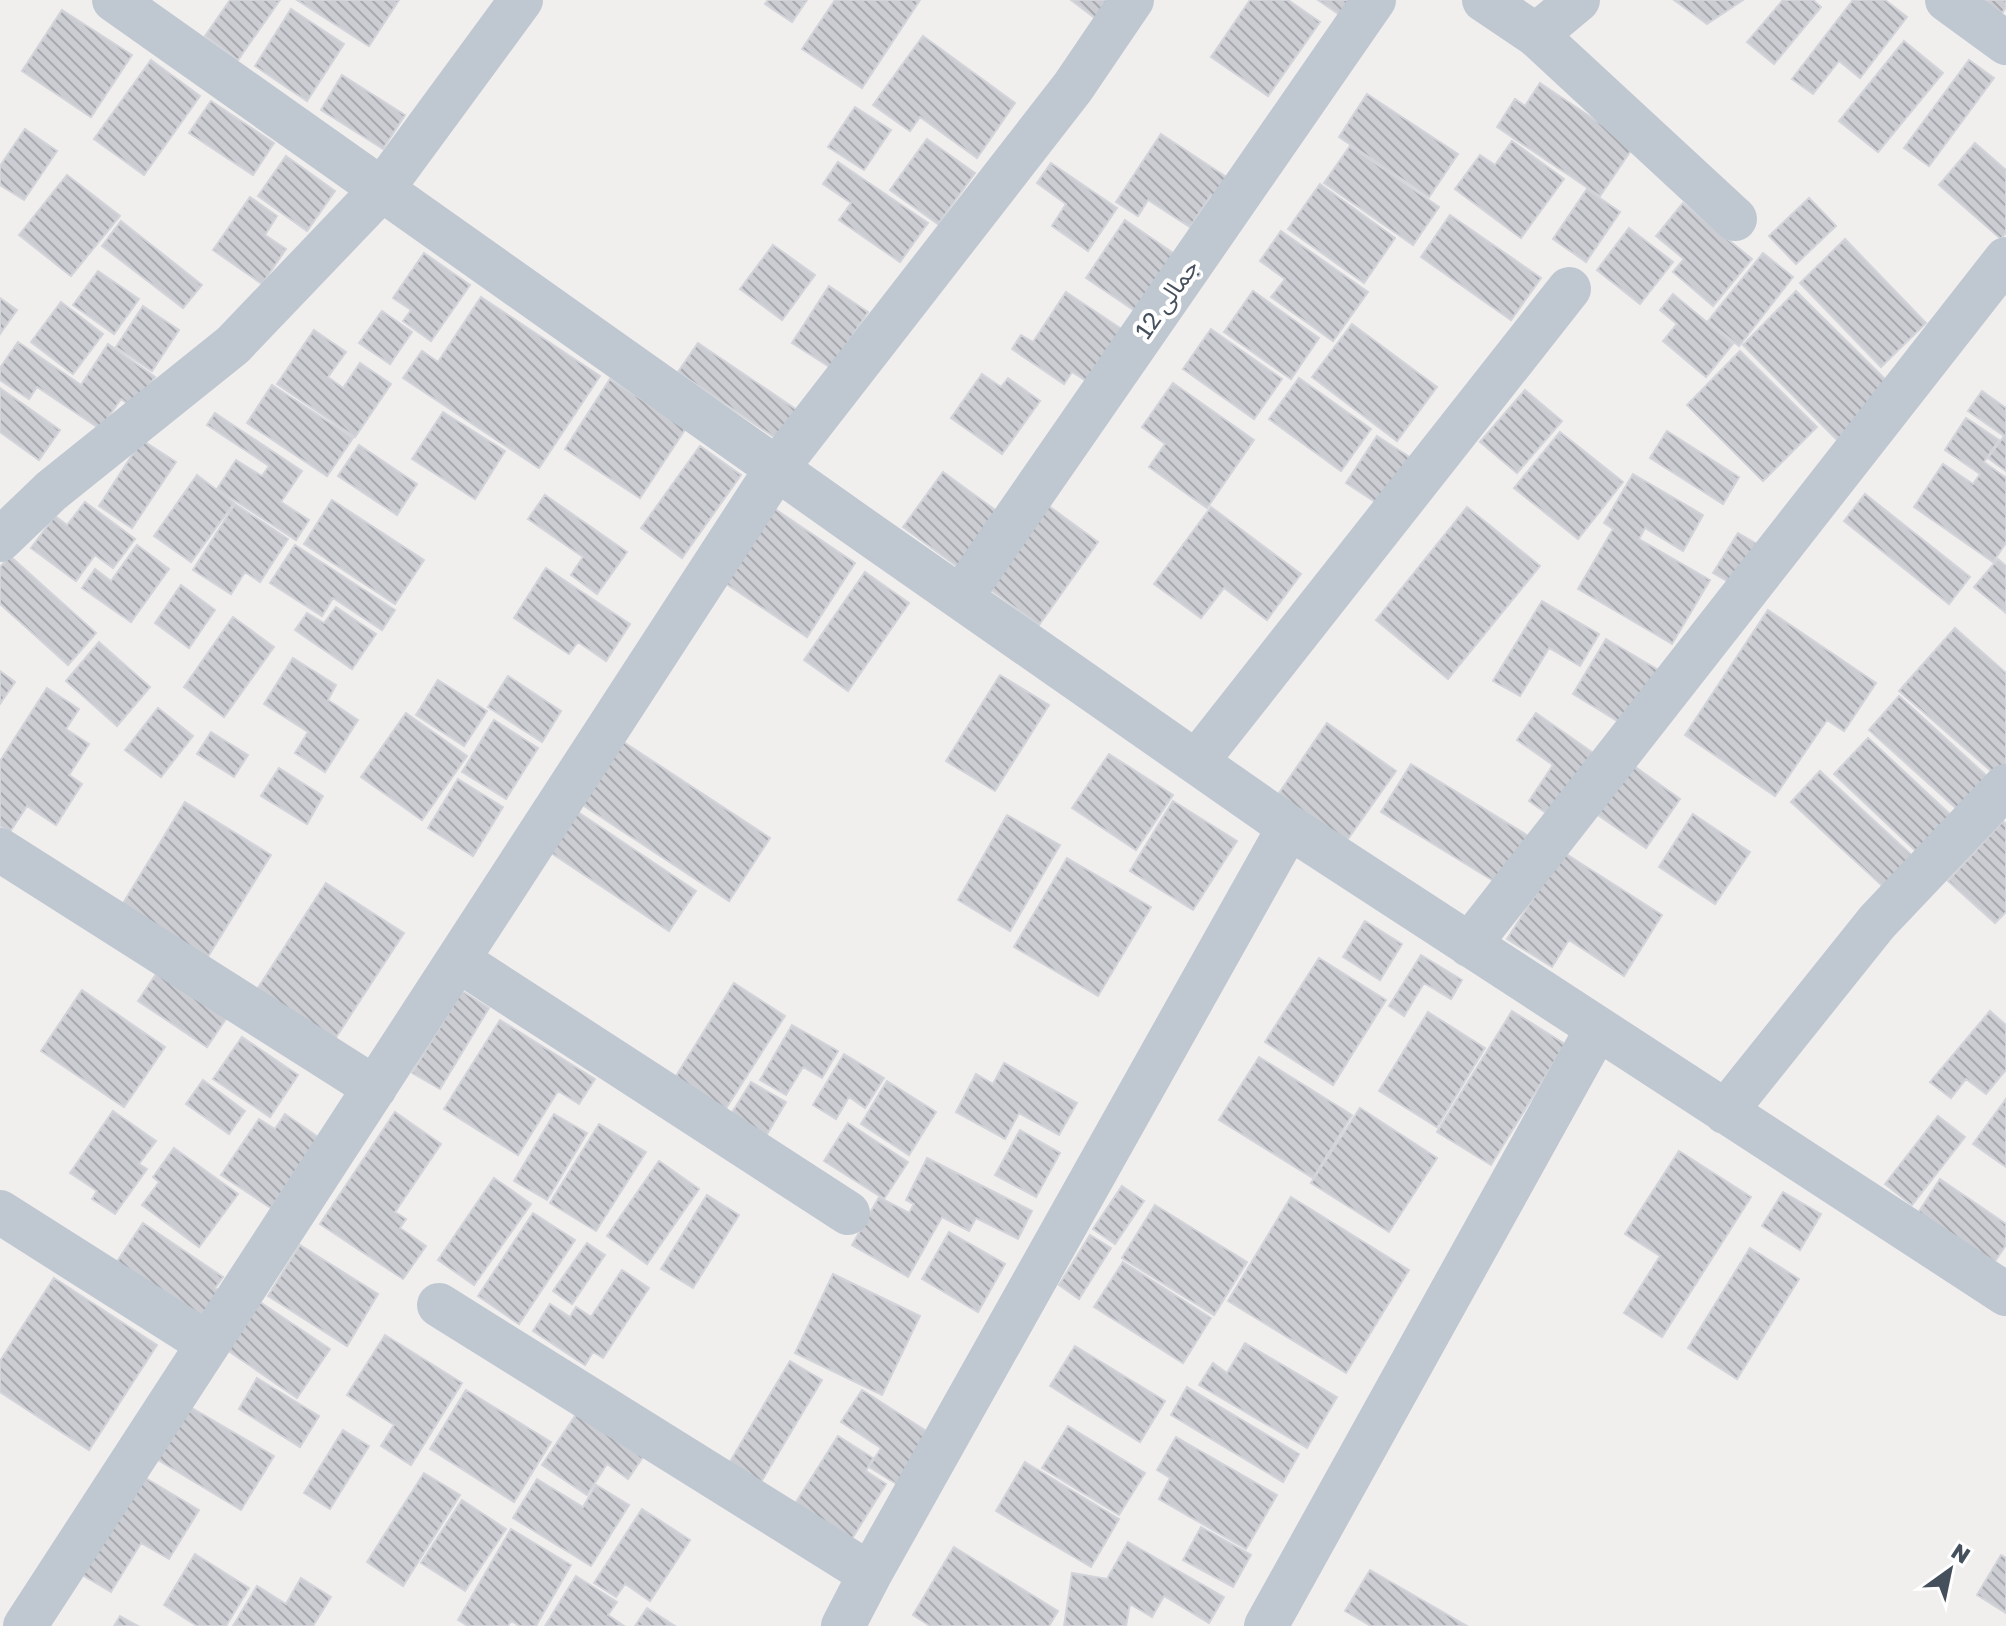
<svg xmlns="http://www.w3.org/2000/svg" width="2006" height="1626" font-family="'Golos Text','Noto Sans Arabic',sans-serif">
	<defs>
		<pattern id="building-back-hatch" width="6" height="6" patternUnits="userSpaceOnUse" patternTransform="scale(2)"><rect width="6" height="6" fill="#cbcdd3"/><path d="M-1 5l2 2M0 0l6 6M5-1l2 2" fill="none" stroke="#a7a9ae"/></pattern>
	</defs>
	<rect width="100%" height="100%" fill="#f1eeee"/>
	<!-- building -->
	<path fill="url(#building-back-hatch)" stroke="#d2d4da" stroke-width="2" d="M230,0H280L238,60L205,36Z
		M297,0H399L369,46Z
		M768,0H807L792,22L765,4Z
		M835,0H920L862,88L802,49Z
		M1071,0H1114L1099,21Z
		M1250,0H1288L1320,22L1268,96L1211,57Z
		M1318,0H1350L1340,15Z
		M1674,0H1743L1707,24Z
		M1783,0H1813L1821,7L1774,64L1747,42Z
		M1853,0H1885L1907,17L1860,78L1839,61L1813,94L1792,79Z
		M1959,0H2006V7L1996,23Z
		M291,9L344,44L307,101L255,66Z
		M62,10L132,55L91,117L22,71Z
		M923,36L1015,103L977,158L920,117L910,131L873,105Z
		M1904,41L1943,73L1878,152L1839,121Z
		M151,60L200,96L144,175L94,139Z
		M1969,60L1994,78L1929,166L1904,148Z
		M342,75L405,115L383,149L321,110Z
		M1540,83L1634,146L1600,196L1497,127L1515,99L1525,106Z
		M1367,94L1458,154L1429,197L1339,137Z
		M211,101L274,143L253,175L189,133Z
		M855,107L891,130L864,170L828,147Z
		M25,129L57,151L24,200L0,185V166Z
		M1161,134L1237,184L1224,204L1211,195L1190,227L1148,200L1138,216L1116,202Z
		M927,139L975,173L938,224L890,190Z
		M1512,141L1564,179L1521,238L1455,189L1480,155L1495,165Z
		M1975,143L2006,170V233L2001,239L1939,185Z
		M1350,146L1439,207L1413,245L1324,183Z
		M286,156L335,191L307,231L258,196Z
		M838,162L928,223L900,262L839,220L851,203L823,184Z
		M1051,163L1117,208L1088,251L1052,226L1066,204L1037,183Z
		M67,175L120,216L71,276L19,235Z
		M1320,184L1395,238L1364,283L1288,229Z
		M1587,189L1620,212L1586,262L1553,239Z
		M250,197L277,216L265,235L286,249L262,284L213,250Z
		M1809,198L1836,226L1796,264L1769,236Z
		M1683,203L1752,259L1713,306L1673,272L1684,259L1656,236Z
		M1450,215L1541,278L1511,320L1421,257Z
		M1125,220L1179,257L1141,315L1086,278Z
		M121,221L202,285L183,308L102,246Z
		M1629,228L1673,262L1640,304L1597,270Z
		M1281,231L1368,292L1333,341L1271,297L1285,279L1260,261Z
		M1845,239L1926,323L1881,367L1800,283Z
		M773,245L815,275L782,320L740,289Z
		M424,253L470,285L431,341L403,321L411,310L393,298Z
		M1763,253L1793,277L1739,346L1708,321Z
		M98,271L139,299L114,334L73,305Z
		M829,286L868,312L831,368L792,343Z
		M1253,291L1319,338L1291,379L1224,332Z
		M1796,291L1892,386L1837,440L1743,345Z
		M1066,292L1126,332L1091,384L1072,372L1064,384L1012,349L1021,335L1033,342Z
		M1673,294L1733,344L1706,377L1663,341L1677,324L1660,310Z
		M481,297L600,376L539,468L403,378L422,351L438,362Z
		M0,298L17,310L0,334Z
		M61,302L103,334L73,374L31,342Z
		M143,306L179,330L152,371L116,347Z
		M382,311L412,332L390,364L359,343Z
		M1352,324L1437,387L1397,441L1312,377Z
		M1211,329L1282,379L1254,419L1183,369Z
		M314,330L346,352L328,377L343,388L360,363L391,384L355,437L277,384Z
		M18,342L81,385L108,344L155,377L133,408L121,399L100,429L37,387L29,399L0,380V368Z
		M698,343L800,412L780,441L678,372Z
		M1740,351L1817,427L1763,481L1687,405Z
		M982,374L1001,387L1008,378L1040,401L1002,454L951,418Z
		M1299,378L1371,429L1341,471L1269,419Z
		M610,379L686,428L640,498L565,449Z
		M1173,383L1254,440L1207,508L1149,467L1165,444L1142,427Z
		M272,385L353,438L327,476L247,423Z
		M0,388L60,430L39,460L0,432Z
		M1525,390L1562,421L1517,473L1480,442Z
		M1982,391L2006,408V471L1988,458L2004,436L1968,411Z
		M443,412L505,451L475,499L412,459Z
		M215,413L302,471L281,502L309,520L296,540L217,489L236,460L262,476L269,466L207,425Z
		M1966,418L1999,440L1984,462L2006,478V543L1993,562L1914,507L1943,464L1973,484L1980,474L1945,450Z
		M1667,431L1739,477L1723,504L1650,458Z
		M1560,432L1623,482L1578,539L1514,488Z
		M1377,436L1411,458L1380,505L1346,483Z
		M142,440L176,462L132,528L99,506Z
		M359,445L417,484L397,515L338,476Z
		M700,446L741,475L682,558L641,528Z
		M943,472L1005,517L965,572L903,527Z
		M1633,474L1703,515L1683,551L1645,528L1639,539L1710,580L1672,644L1578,589L1613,529L1604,523Z
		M197,475L234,503L191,562L154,536Z
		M1865,494L1970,577L1949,604L1844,521Z
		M545,495L627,552L597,594L571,575L583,557L528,519Z
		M332,500L424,560L395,604L304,544Z
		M85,502L135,539L113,568L95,555L76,581L31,548L55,516L67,525Z
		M235,504L288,539L260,582L245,572L231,594L193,570Z
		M1046,504L1098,542L1039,625L987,587Z
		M769,505L855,563L807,637L720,580Z
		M1211,507L1301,574L1267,620L1224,588L1201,618L1154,584Z
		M1467,507L1540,566L1448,679L1376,620Z
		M1738,533L1764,548L1739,588L1713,573Z
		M137,545L169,569L131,622L82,588L95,569L111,581Z
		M295,545L395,610L382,630L333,598L322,616L270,583Z
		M10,556L96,633L68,665L0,604V567Z
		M1998,559L2006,566V613L1974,587Z
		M546,568L630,624L606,661L578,642L569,654L514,618Z
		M865,572L909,603L848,691L804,660Z
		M181,585L215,610L189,648L155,623Z
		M1542,601L1599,634L1580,666L1549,648L1520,696L1493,681Z
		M336,607L376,634L352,669L295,630L307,613L324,623Z
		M1768,610L1876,683L1844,731L1827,720L1775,796L1685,735Z
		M233,617L274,647L224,717L184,687Z
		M1955,628L2006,673V766L1997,776L1899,691Z
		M1606,639L1662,672L1629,728L1573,694Z
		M99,642L150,687L117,726L66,681Z
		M293,658L336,685L328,700L358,720L325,772L295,753L308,732L264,704Z
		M0,671L15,682L0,704Z
		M1000,675L1049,705L995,791L946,761Z
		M508,676L561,711L542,742L488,707Z
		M438,680L487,711L464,746L416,715Z
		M47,688L79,709L66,729L89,744L69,775L82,784L56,825L27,806L10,832L0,826V761Z
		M1899,696L1988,777L1958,810L1869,730Z
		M158,708L193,736L161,777L125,750Z
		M406,713L467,756L422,820L361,777Z
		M1536,713L1599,757L1556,820L1529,801L1553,765L1517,740Z
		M494,720L538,748L506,799L462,772Z
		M1327,723L1396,771L1345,843L1277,796Z
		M211,732L248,755L234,777L197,754Z
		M616,737L770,838L729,901L575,800Z
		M1868,738L1951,815L1917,852L1834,774Z
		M1109,754L1173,795L1136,850L1072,808Z
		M1627,761L1680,799L1646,848L1592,811Z
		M1411,764L1530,837L1500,885L1381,812Z
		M279,768L323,796L307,824L261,796Z
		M1820,771L1917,860L1888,891L1791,802Z
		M458,779L503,807L473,856L428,828Z
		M1173,801L1237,841L1193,910L1130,871Z
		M185,802L271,855L204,963L119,910Z
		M575,810L696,891L669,931L548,851Z
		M1693,814L1750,852L1715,904L1659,867Z
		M1007,815L1060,845L1010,931L958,900Z
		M2003,821L2006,824V912L1995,923L1948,881Z
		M1563,852L1662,915L1624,976L1569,940L1552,967L1507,939Z
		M1067,858L1151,907L1098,996L1014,947Z
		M326,883L404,933L333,1042L256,991Z
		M1365,921L1402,944L1380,980L1343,957Z
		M1421,955L1462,980L1451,999L1424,983L1404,1016L1389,1006Z
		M1319,958L1386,1000L1333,1085L1265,1042Z
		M158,971L228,1016L207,1047L138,1001Z
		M734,983L785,1016L723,1113L673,1081Z
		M82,990L165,1047L124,1107L41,1051Z
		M462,991L489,1008L440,1089L412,1073Z
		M1512,1011L1565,1044L1491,1165L1437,1132Z
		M1990,1011L2006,1025V1070L1986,1094L1966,1079L1951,1098L1930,1082Z
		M1428,1012L1485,1048L1437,1127L1379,1091Z
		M500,1020L595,1079L579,1104L558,1091L518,1155L444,1109Z
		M792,1025L838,1051L822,1078L803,1067L786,1095L760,1080Z
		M242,1037L298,1075L270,1117L213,1079Z
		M844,1054L884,1078L865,1108L849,1097L836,1119L813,1105Z
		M1259,1057L1352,1115L1313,1178L1219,1120Z
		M1004,1063L1077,1103L1059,1135L1019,1113L1005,1139L956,1112L976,1074L993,1084Z
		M203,1080L245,1111L229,1134L186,1104Z
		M887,1081L936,1112L909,1155L861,1124Z
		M751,1082L786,1102L763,1141L728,1119Z
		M2006,1099V1167L1973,1144Z
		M1360,1108L1437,1158L1389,1232L1311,1183Z
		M113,1111L156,1141L139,1164L147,1169L115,1214L92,1199L97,1191L70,1173Z
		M395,1112L441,1144L395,1212L406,1219L400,1228L426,1246L403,1279L320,1224Z
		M285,1114L318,1137L271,1208L221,1175L259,1119L275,1129Z
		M554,1114L587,1133L547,1200L514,1181Z
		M1938,1116L1965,1137L1912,1205L1885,1184Z
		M848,1123L908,1162L884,1199L824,1161Z
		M599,1124L646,1152L596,1231L550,1203Z
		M1020,1130L1060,1153L1036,1197L995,1175Z
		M174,1148L238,1194L199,1247L142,1205L159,1182L153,1177Z
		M1679,1151L1751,1197L1662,1337L1624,1313L1660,1256L1625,1234Z
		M927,1158L1032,1211L1018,1239L976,1218L969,1231L942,1217L908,1277L852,1245L879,1197L909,1213L914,1204L906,1200Z
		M659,1161L699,1189L647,1264L607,1236Z
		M494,1178L531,1204L474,1285L438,1260Z
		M1940,1179L2006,1224V1245L1993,1264L1918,1213Z
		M1122,1186L1144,1201L1115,1244L1093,1229Z
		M1783,1192L1821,1214L1800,1250L1762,1226Z
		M707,1195L739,1215L693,1288L661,1269Z
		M1291,1197L1409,1270L1346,1373L1228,1301Z
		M1155,1205L1247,1262L1214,1315L1122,1258Z
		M533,1213L575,1240L519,1324L478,1296Z
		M143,1223L223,1277L215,1288L228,1296L208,1326L116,1263Z
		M949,1232L1005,1264L978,1312L922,1279Z
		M1090,1235L1111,1248L1079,1299L1059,1285Z
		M587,1243L605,1255L572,1304L553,1291Z
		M300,1245L378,1294L347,1346L268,1296Z
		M1750,1248L1799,1279L1737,1379L1688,1348Z
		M1123,1262L1211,1318L1183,1363L1094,1307Z
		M622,1270L649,1288L603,1358L593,1352L585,1365L533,1331L550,1304L570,1317L576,1307L591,1317Z
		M833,1274L920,1316L882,1395L795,1353Z
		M54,1278L157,1345L89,1450L0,1392V1361Z
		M260,1302L330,1349L297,1398L227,1350Z
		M385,1335L462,1383L411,1465L381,1446L394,1425L347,1395Z
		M1245,1343L1337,1397L1307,1448L1199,1385L1213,1363L1227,1373Z
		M1075,1346L1165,1401L1140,1442L1050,1386Z
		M790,1361L822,1380L760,1484L728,1465Z
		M257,1378L319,1416L300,1447L239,1409Z
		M1187,1387L1299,1454L1283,1482L1171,1415Z
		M466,1390L551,1442L514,1502L430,1449Z
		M862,1390L939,1439L906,1490L869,1467L881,1448L841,1422Z
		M185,1404L274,1456L241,1510L153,1457Z
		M577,1413L643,1457L628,1479L607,1464L587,1495L542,1465Z
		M1068,1426L1145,1473L1119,1515L1042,1468Z
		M343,1430L369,1446L330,1509L304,1493Z
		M838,1436L873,1458L866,1471L886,1484L850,1542L793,1507Z
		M1176,1437L1277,1495L1246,1549L1159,1499L1170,1478L1157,1470Z
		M1025,1462L1119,1519L1091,1567L996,1511Z
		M137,1473L199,1510L169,1559L141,1543L111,1592L77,1572Z
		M424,1473L460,1495L403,1586L367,1562Z
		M537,1479L583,1507L596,1485L629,1505L591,1566L513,1518Z
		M462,1500L506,1529L465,1591L421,1563Z
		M642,1509L690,1540L650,1601L625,1584L616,1597L594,1583Z
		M1201,1527L1251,1555L1233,1587L1183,1560Z
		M511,1529L571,1565L536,1626H520L511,1621L508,1626H468L458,1620Z
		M1128,1542L1224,1597L1209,1623L1164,1596L1152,1617L1130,1604L1126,1626H1064L1072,1573L1107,1579Z
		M954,1547L1058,1611L1049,1626H930L913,1615Z
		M195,1554L249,1588L226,1626H197L164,1605Z
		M2001,1555L2006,1558V1613L1977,1595Z
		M1370,1570L1467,1626H1371L1345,1611Z
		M576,1576L617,1602L608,1615L624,1626H545Z
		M301,1578L331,1597L313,1626H233L257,1586L286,1604Z
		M647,1608L675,1626H635Z
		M120,1616L138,1626H114Z"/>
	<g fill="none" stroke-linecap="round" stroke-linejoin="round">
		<!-- street -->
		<path stroke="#bfc8d1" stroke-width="44" d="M114,0L865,531L1289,827L2006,1294
			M1484,0L1536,35L1735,219
			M1947,0L2006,43
			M1536,35L1578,0
			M0,540L51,491L233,345L383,188L521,0
			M961,597L1374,0
			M1197,761L1569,289
			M0,850L375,1088
			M1469,945L2006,259
			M458,960L848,1213
			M1725,1112L1877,922L2006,786
			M0,1212L208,1344
			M439,1305L870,1574
			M25,1626L777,468L1073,87L1132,0
			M843,1626L870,1574L1289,827
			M1266,1626L1597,1029"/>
	</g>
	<g text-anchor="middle" stroke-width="8" stroke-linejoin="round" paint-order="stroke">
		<!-- street labels -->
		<g font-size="24" fill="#46505c" stroke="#fff">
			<text transform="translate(1167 299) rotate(-55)" y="8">جمالی 12</text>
		</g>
	</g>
	<!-- north arrow -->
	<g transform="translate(1950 1570) rotate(33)" stroke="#ffffff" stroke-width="6" paint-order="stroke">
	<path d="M0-6L14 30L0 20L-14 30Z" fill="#46505c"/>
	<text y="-12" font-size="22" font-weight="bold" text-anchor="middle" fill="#46505c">N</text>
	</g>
</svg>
